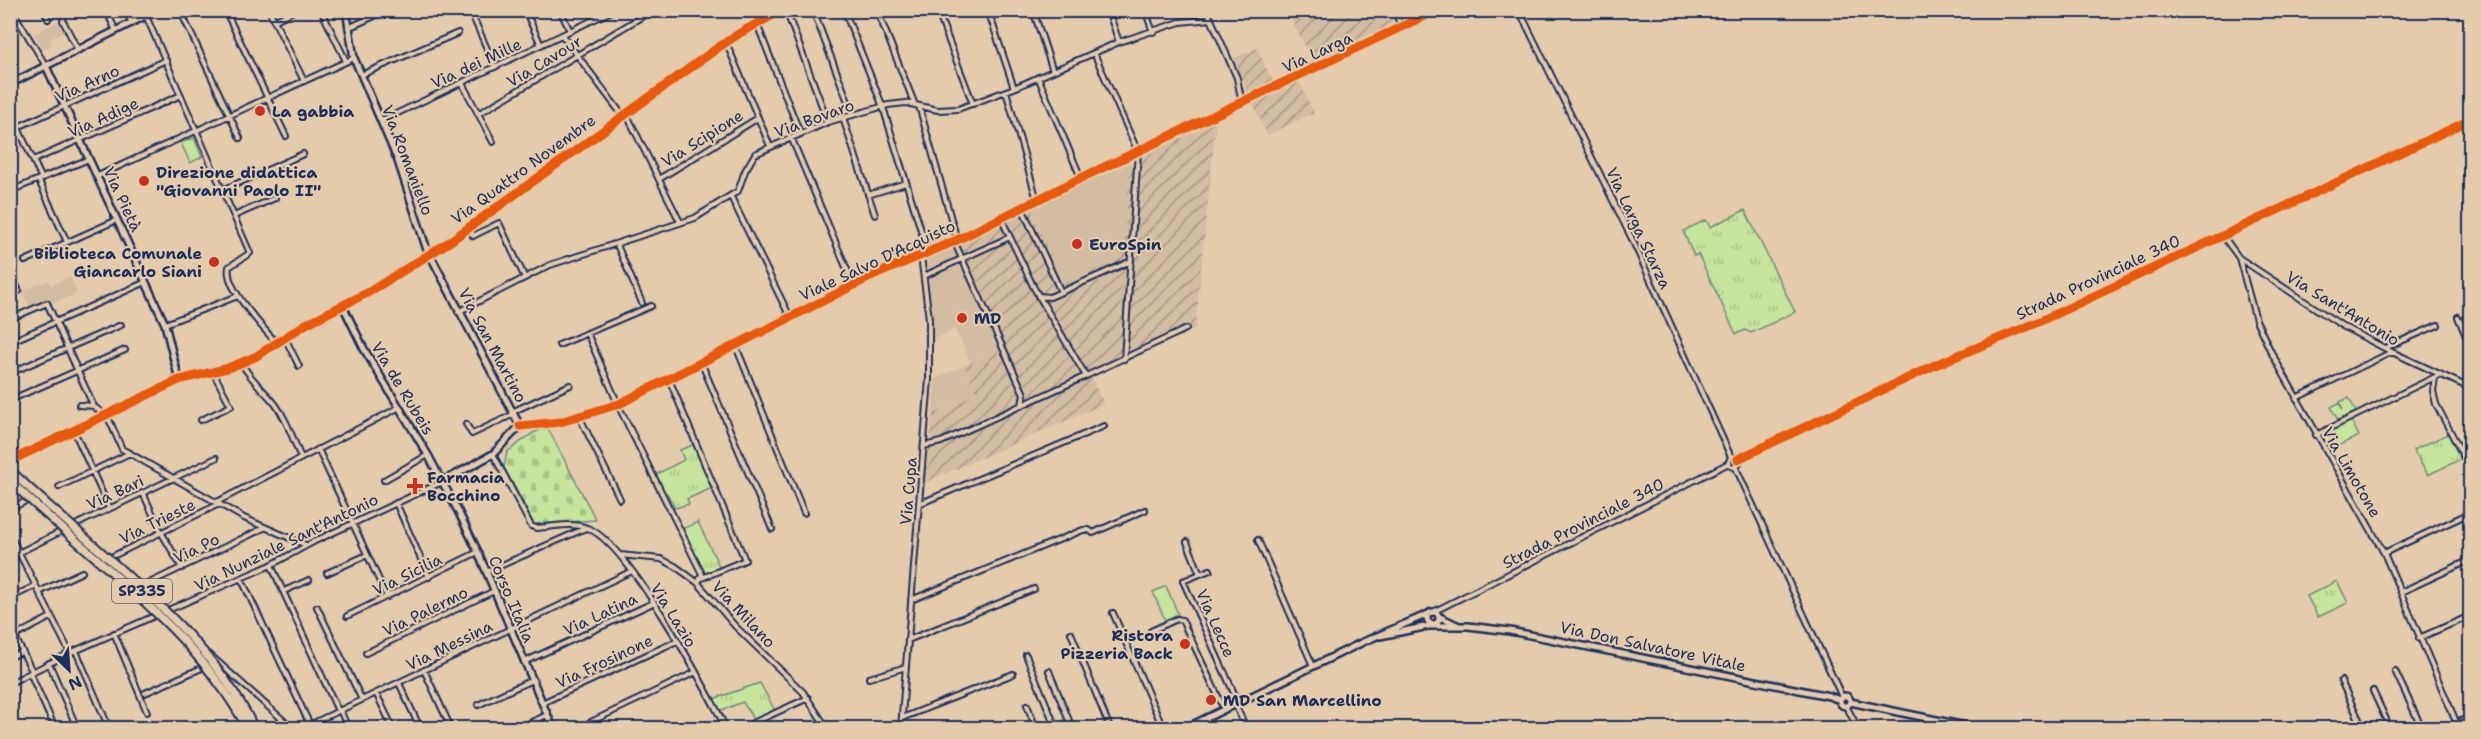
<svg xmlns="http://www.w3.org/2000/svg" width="2481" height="739" font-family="'Shantell Sans',sans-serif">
	<defs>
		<pattern id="industrial-furrows" width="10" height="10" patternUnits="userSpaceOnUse" patternTransform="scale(1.5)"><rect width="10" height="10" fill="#d2bca2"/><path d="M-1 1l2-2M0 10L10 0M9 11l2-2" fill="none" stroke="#aa9987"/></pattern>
		<pattern id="grass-tufts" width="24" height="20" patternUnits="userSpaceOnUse" patternTransform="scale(1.5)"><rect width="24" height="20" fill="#c6e49b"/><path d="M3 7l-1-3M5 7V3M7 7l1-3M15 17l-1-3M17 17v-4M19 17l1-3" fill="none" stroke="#aac488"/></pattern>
		<pattern id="cemetery-stones" width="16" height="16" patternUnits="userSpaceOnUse" patternTransform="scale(1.5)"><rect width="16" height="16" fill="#c6e49b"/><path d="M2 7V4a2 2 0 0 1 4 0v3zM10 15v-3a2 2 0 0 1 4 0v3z" fill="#aac488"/></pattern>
	</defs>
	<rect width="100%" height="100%" fill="#e4cbac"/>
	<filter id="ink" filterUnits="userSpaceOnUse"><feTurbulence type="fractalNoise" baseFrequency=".0167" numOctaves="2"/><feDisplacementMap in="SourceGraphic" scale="12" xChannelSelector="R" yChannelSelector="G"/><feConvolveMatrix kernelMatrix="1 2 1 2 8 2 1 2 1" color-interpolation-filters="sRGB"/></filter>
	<g filter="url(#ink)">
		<!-- built -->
		<path fill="#d2bca2" d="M57,22L63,32L50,39L52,45L43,50L34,34Z
			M1130,163L1124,257L1063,284L1031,208Z
			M954,246L1000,350L971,363L955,329L934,339L927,259Z
			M70,276L77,293L52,304L49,300L30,308L22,291L48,280L51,286Z
			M964,366L977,393L933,414L935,379Z"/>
		<!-- industrial -->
		<path fill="url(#industrial-furrows)" d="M1287,11H1388L1395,28L1315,66Z
			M1257,48L1274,84L1249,95L1233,59Z
			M1299,81L1314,113L1267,135L1252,102Z
			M1216,121L1195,329L1091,377L1104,404L924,483L933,414L977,393L964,366L1000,350L954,246L1031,208L1063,284L1123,257L1130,163Z"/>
		<!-- grass -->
		<path fill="url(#grass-tufts)" stroke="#708a7c" stroke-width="1.5" d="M1745,210L1795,312L1751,333L1745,330L1736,334L1698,254L1694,256L1683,231L1706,220L1710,227Z
			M2448,434L2461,459L2428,475L2413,450Z
			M693,445L712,488L687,499L689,504L675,508L667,493H664L655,475L684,460L680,450Z
			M698,522L720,568L705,574L682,529Z
			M2337,581L2348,603L2318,617L2307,596Z
			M760,683L775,711L754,721L743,702L719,711L713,699Z"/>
		<!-- cemetery -->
		<path fill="url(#cemetery-stones)" stroke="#708a7c" stroke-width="1.5" d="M547,427L596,520L534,524L504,467L507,452L533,433Z"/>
		<!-- park -->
		<path fill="#c6e49b" stroke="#708a7c" stroke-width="1.5" d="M194,138L202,157L190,163L181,143Z
			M2349,398L2356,412L2338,420L2331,407L2339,403L2343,410L2340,402Z
			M2351,420L2359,436L2329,450L2321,435Z
			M1166,586L1178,614L1165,620L1153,592Z"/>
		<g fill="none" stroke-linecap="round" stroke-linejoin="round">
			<defs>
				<path id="minor" d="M12,10L46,66
					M44,10L48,19
					M65,10L63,21L78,50
					M106,10L116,31
					M126,10L132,24
					M180,10L240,138
					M225,10L286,136
					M269,10L304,81
					M321,10L346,61
					M470,10L495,67
					M525,10L541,45
					M560,10L570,31
					M786,10L828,122
					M813,10L853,115
					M844,10L883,107L928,253
					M877,10L915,105
					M937,10L973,104
					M988,10L1014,88
					M1033,10L1053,71
					M1108,10L1119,42
					M1145,10L1153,32
					M1207,10L1237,78L1242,103
					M1394,10L1402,28
					M1519,10L1631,237L1731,457
					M146,16L250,253L229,267C224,288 264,328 277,344
					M274,21L295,10
					M757,24L800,133
					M348,28L388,10
					M562,35L623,116
					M726,42L770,146
					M1094,53L1138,152L1124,359
					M361,75L458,33
					M1038,77L1081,178
					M462,83L493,142
					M1006,91L1037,200
					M919,106L957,240
					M10,111L42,179
					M626,113L680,222
					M478,114L653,10
					M843,118L875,215
					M381,121L614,10
					M18,127L166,60
					M791,137L854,286
					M34,160L181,95
					M98,176L354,58
					M659,179L758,118
					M39,181L67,242
					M223,190L303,154
					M10,191L89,159
					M868,195L906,183
					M731,197L790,317
					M1022,208L1061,292
					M234,216L275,198
					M469,227L473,236L499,223L525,278
					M2223,236L2239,258L2256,320L2271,352L2384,553L2457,724
					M954,241L1024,394L1022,405
					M617,245L642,303
					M2239,258L2344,327L2392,352L2470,388
					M25,261L117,220
					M10,272L19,291
					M924,276L1010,237
					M1038,296L1050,297L1131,261
					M458,312L550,265L695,218L738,191L745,171L755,154L828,122L888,105L906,103L938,110L958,109L1014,88L1119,42L1180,22L1211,19
					M2458,317L2470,346
					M10,319L47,303L94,407L106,415
					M165,324L238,296
					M587,333L621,411L702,574L698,583
					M285,338L299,366
					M10,342L146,282
					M735,344L804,513
					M559,345L651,306
					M2385,348L2438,325
					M701,362L772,529
					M241,363C251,379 259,386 271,399C285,414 293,439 301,458
					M10,373L121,325
					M1086,376L1186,329
					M2435,377L2433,391L2436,404L2470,469
					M669,379L745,560L702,578
					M2296,398L2392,352
					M10,400L125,350
					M79,405L94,406
					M512,412L570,385
					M107,415L122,449L244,518L306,545
					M580,418L620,499
					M201,420L231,406L213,372
					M466,424L472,434L514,414
					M520,426L560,422L619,404L870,277L957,240L1081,178L1437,10
					M74,431L109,508
					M2316,435L2439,375
					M924,446L941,442L1086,376L1034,288L1001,218
					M318,449L387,597
					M493,454L531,526L536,528C552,527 571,522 587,528C627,541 705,687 726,728
					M1729 462a5 5 0 1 1 10 0a5 5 0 1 1-10 0Z
					M1738,459L1935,365L2034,324L2470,120
					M10,461L179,380
					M1735,466L1842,697
					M10,476L52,515
					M384,480L428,455
					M59,487L130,453
					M143,493L161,532L182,568
					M217,502L398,408
					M396,503L429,577
					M919,504L1104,426
					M10,509L30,499
					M73,526L216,458
					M10,535L70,653
					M78,538L105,559
					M1258,540L1313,666
					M1187,542L1200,574
					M2384,553L2470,513
					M620,555L661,559L675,566L698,583L735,626L803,692L827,728
					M10,557L64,530
					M109,558L219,504
					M271,565L338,711
					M1210,570L1183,581L1238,702
					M486,572L586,528
					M327,573L367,555
					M241,578L310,725
					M141,587L264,528
					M284,591L309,580
					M39,592L82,572
					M2401,592L2470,560
					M10,598L35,586
					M911,600L1083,530H1089L1093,533L1145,510
					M317,607L362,700
					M1433,612L1729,463
					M1113,613L1163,728
					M347,616L478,552
					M10,627L32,671
					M1151,631L1177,619L1182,620L1224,709
					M114,633L147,712
					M1071,633L1110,728
					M15,636L51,617
					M2419,638L2470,616
					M908,640L1034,589
					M76,651L109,728
					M366,653L494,591
					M210,655L292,728
					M1026,655L1056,728
					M10,657L22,652
					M524,662L653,603
					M49,663L77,728
					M424,670L451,728
					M1049,671L1072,728
					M2395,671L2422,728
					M30,673L55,728
					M869,678L906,667
					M2341,681L2363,728
					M10,683L70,653L271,565L315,541L442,482
					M399,683L420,728
					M2373,691L2390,728
					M145,693L204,667
					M376,693L393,728
					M542,703L677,641
					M1235,704L1246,728
					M478,705L532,680
					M1027,705L1036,728
					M1846,706L1858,728
					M340,710L348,728
					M902,718L1013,674
					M303,728L632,571
					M519,728L547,715
					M578,728L696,672
					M742,728L808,698
					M901,728L929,379V319L921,256"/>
				<path id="tertiary" d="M346,10L354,58L398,161L426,247L520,426L493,454L442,482
					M46,66L165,324L179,380L228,368L255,357L306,324L369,292L449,242L719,47L740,33L782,10
					M10,84L157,10
					M343,306L364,349L428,455L459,513L478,552L553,728
					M1427 618a6 6 0 1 1 12 0a6 6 0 1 1-12 0Z
					M1440,617L1457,625
					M1380,636L1429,626H1468L1510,631L1829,696L1840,700
					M1840 701a5 5 0 1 1 10 0a5 5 0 1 1-10 0Z
					M1850,702L1975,728
					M1186,728L1363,642L1428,614
					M2447,728L2470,718"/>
			</defs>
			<!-- minor casing -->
			<use href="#minor" stroke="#1b2f5e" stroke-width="8"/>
			<!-- tertiary casing -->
			<use href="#tertiary" stroke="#1b2f5e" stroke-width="10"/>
			<!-- minor -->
			<use href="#minor" stroke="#e4cbac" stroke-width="4"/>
			<!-- tertiary -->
			<use href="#tertiary" stroke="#e4cbac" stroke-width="5"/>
			<defs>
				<path id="trunk-bridge" d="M10,470C89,547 208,629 254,728
					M10,481C90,558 195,629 247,728"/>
			</defs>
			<!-- trunk-bridge casing -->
			<use href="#trunk-bridge" stroke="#1b2f5e" stroke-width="11" stroke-linecap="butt"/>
			<!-- trunk-bridge -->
			<use href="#trunk-bridge" stroke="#e4cbac" stroke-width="7"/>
			<defs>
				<path id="cycleway" d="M520,426L560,422L619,404L870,277L957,240L1081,178L1437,10
					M1738,459L1935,365L2034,324L2470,120
					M10,461L179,380L228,368L255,357L306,324L369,292L449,242L719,47L740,33L782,10"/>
			</defs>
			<!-- cycleway casing -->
			<use href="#cycleway" stroke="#e4cbac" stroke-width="13"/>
			<!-- cycleway -->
			<use href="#cycleway" stroke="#e8590c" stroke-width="9"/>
		</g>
	</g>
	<!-- markers -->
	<g fill="#c8321e" stroke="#e4cbac" stroke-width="2">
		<circle cx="260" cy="111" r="6"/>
		<circle cx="144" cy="181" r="6"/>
		<circle cx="1077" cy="244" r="6"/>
		<circle cx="214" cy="262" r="6"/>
		<circle cx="962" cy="318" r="6"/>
		<path d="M412 477h6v6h6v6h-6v6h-6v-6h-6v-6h6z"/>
		<circle cx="1185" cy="644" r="6"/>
		<circle cx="1211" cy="700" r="6"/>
	</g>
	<g text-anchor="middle" stroke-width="4.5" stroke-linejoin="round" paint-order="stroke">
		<!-- shield labels -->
		<rect fill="#e4cbac" stroke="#575e75" stroke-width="1.5" x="112" y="579" width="60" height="24" rx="4.5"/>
		<g font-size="15" font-weight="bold" fill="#1b2f5e">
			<text x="142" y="596">SP335</text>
		</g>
		<!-- street labels -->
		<g font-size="16" fill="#1b2f5e" stroke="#e4cbac">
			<text transform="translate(1317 52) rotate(-25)" y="6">Via Larga</text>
			<text transform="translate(544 61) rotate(-31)" y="6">Via Cavour</text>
			<text transform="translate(476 63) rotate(-25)" y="6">Via dei Mille</text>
			<text transform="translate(87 83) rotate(-24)" y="6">Via Arno</text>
			<text transform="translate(103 117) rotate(-24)" y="6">Via Adige</text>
			<text transform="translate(814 118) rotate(-20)" y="6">Via Bovaro</text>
			<text transform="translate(702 138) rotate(-32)" y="6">Via Scipione</text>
			<text transform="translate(408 160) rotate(69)" y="6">Via Romaniello</text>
			<text transform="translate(523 169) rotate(-36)" y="6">Via Quattro Novembre</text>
			<text transform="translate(123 199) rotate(65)" y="6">Via Pietà</text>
			<text transform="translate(1639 228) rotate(65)" y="6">Via Larga Starza</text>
			<text transform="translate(877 260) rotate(-25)" y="6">Viale Salvo D'Acquisto</text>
			<text transform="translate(2098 277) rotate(-25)" y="6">Strada Provinciale 340</text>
			<text transform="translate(2343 308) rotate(31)" y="6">Via Sant'Antonio</text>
			<text transform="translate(493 345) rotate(62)" y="6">Via San Martino</text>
			<text transform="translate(403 388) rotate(59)" y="6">Via de Rubeis</text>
			<text transform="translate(2352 472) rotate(60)" y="6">Via Limotone</text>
			<text transform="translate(908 491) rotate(-85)" y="6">Via Cupa</text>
			<text transform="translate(115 492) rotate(-25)" y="6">Via Bari</text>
			<text transform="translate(157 521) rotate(-26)" y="6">Via Trieste</text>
			<text transform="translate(1583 523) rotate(-27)" y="6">Strada Provinciale 340</text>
			<text transform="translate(286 542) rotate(-26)" y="6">Via Nunziale Sant'Antonio</text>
			<text transform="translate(196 548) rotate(-26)" y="6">Via Po</text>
			<text transform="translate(407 574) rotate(-26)" y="6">Via Sicilia</text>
			<text transform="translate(512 599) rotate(67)" y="6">Corso Italia</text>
			<text transform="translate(425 611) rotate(-26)" y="6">Via Palermo</text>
			<text transform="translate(600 614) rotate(-25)" y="6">Via Latina</text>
			<text transform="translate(744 614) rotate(47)" y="6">Via Milano</text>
			<text transform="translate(674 615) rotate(58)" y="6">Via Lazio</text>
			<text transform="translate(1216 623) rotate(66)" y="6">Via Lecce</text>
			<text transform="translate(449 645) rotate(-26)" y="6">Via Messina</text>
			<text transform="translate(1653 646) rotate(12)" y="6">Via Don Salvatore Vitale</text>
			<text transform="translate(604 661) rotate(-25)" y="6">Via Frosinone</text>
		</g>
		<!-- poi labels -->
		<g font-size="16" font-weight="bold" fill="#1b2f5e" stroke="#e4cbac" text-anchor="start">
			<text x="272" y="117">La gabbia</text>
			<text x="156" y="178">Direzione didattica<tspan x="156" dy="18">"Giovanni Paolo II"</tspan></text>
			<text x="1089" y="250">EuroSpin</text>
			<text x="202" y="259" text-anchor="end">Biblioteca Comunale<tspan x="202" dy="18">Giancarlo Siani</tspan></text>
			<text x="974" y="324">MD</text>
			<text x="427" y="483">Farmacia<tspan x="427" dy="18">Bocchino</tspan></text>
			<text x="1173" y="641" text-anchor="end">Ristora<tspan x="1173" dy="18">Pizzeria Back</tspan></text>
			<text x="1223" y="706">MD San Marcellino</text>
		</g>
	</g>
	<!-- margin -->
	<rect width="2481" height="739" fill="none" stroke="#e4cbac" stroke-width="36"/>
	<rect x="18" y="18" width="2445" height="703" fill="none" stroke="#1b2f5e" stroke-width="2" filter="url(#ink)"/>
	<!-- north arrow -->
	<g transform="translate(69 670) rotate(155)" stroke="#e4cbac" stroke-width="4.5" paint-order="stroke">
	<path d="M0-4.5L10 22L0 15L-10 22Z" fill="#1b2f5e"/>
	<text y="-9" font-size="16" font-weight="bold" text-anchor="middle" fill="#1b2f5e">N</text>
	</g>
</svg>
